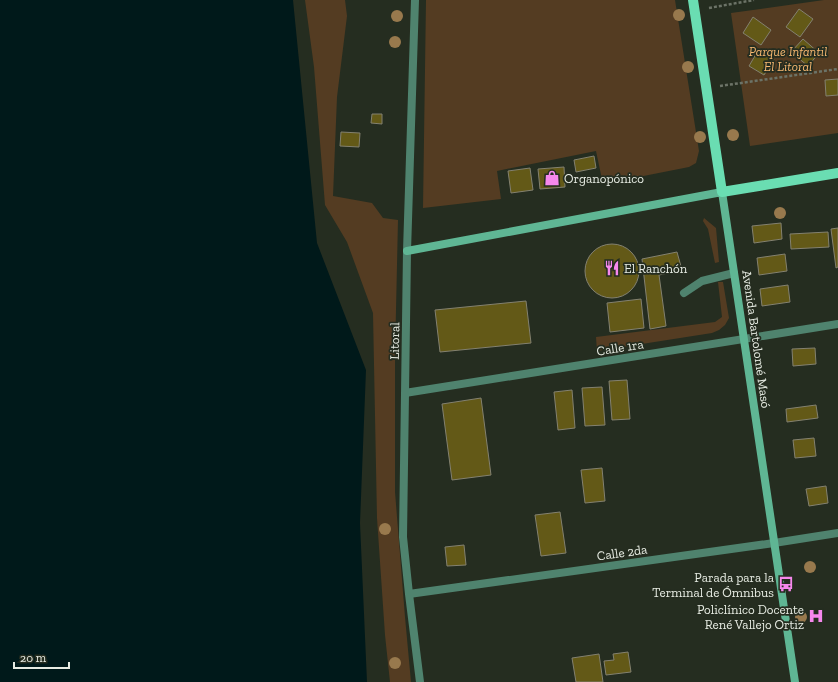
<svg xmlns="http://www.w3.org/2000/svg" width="838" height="682" font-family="'Zilla Slab',serif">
	<rect width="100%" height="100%" fill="#252d20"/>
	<!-- green -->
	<path fill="#543c22" d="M305,0H345L347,16L337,97L333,196L372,203L383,218L398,220L395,355V492L405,617L411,682H390L385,635L377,518L373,313L347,242L325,205L314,67Z
		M426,0H675L699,151L696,163L689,167L603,184L596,151L497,171L501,199L423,208Z
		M824,0H838V133L750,146L731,13Z
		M704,218L716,228L719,262L715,263L708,229L703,221Z
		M718,282H723L729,318L725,325L719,330L712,333L597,351L596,337L715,322L722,317Z"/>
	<!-- water -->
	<path fill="#00191a" d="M0,0H293L317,243L366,370L360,523L367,682H0Z"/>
	<!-- building -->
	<path fill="#635917" stroke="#838170" d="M799,9L813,19L800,37L786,27Z
		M753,17L771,30L761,45L743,33Z
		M803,39L819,53L808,66L791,52Z
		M759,49L774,59L764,75L749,66Z
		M838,79V95L826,96L825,80Z
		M372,114H382V124L371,123Z
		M341,132L360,133L359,147L340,146Z
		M594,156L596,168L576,172L574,160Z
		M564,167L565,187L540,189L538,169Z
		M530,168L533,190L511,193L508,171Z
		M781,223L782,239L754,243L752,226Z
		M838,228V267L836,268L831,229Z
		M828,232L829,247L791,249L790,234Z
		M585 271a27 27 0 1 1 54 0a27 27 0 1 1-54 0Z
		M677,252L682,270L659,275L666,326L650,329L642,259Z
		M785,254L787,271L759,275L757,258Z
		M788,285L790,302L762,306L760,289Z
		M641,299L644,328L610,332L607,303Z
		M526,301L531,343L440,352L435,310Z
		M815,348L816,364L793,366L792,349Z
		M627,380L630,419L612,420L609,381Z
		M602,387L605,425L585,426L582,388Z
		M572,390L575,428L558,430L554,392Z
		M481,398L491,475L452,480L442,404Z
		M816,405L818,418L787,422L786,409Z
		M814,438L816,456L795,458L793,440Z
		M602,468L605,501L585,503L581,470Z
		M826,486L828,503L809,506L806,489Z
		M560,512L566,553L541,556L535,515Z
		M464,545L466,565L447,566L445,547Z
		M628,652L631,672L606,675L604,661L614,660L613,654Z
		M599,654L603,682H576L572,658Z"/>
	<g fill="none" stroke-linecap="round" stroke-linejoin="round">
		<!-- path -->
		<path stroke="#6c7367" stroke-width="2.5" stroke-dasharray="3 2" stroke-linecap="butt" d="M709,8L754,0
			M720,86L838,69"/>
		<!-- lane -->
		<path stroke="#4f836e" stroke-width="8" d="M684,293L702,281L734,273"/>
		<!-- street -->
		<path stroke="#4f836e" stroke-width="8" d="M415,0L407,251L403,537L409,594L420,682
			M405,393L838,324
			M409,594L774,543L838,533"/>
		<!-- secondary -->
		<path stroke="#5fb694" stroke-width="8" d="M407,251L722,192L795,682"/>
		<!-- primary -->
		<path stroke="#6addb2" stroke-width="10" d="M693,0L722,192L838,173"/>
	</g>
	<!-- trees -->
	<g fill="#98794d">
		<circle cx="679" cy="15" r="6"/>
		<circle cx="397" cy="16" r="6"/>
		<circle cx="395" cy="42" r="6"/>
		<circle cx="688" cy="67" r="6"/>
		<circle cx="733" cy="135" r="6"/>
		<circle cx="700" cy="137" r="6"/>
		<circle cx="780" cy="213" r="6"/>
		<circle cx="385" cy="529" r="6"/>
		<circle cx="810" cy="567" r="6"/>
		<circle cx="801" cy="617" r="6"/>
		<circle cx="395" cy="663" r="6"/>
	</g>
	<!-- icons -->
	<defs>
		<symbol id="shop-bare" viewBox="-9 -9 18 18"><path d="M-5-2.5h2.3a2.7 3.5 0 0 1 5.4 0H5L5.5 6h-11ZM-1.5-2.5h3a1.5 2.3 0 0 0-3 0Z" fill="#f688ed" stroke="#252d20" stroke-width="2.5" paint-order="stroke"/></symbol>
		<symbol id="restaurant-bare" viewBox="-9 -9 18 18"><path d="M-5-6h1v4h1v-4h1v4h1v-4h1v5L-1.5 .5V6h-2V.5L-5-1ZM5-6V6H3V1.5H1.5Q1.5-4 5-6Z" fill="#f688ed" stroke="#252d20" stroke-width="2.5" paint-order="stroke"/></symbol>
		<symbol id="bus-bare" viewBox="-9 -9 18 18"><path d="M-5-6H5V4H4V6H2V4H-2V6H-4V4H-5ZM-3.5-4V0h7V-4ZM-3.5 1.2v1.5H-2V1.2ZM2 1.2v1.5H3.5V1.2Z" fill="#f688ed" stroke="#252d20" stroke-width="2.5" paint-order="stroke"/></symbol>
		<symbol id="hospital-bare" viewBox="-9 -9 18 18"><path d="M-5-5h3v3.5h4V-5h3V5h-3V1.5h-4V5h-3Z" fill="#f688ed" stroke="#252d20" stroke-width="2.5" paint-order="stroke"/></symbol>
	</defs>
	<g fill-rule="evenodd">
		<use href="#shop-bare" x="541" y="167" width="22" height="22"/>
		<use href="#restaurant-bare" x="601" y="257" width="22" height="22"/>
		<use href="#bus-bare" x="775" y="573" width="22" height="22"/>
		<use href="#hospital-bare" x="805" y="605" width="22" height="22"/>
	</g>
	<g text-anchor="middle" stroke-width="3.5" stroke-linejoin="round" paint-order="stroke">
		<!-- park labels -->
		<g font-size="13" font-style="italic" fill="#f7b871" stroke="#252d20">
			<text x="788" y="56">Parque Infantil<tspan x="788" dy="15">El Litoral</tspan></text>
		</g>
		<!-- poi labels -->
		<g font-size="13" fill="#e7ece3" stroke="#252d20" text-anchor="start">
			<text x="564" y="183">Organopónico</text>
			<text x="624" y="273">El Ranchón</text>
			<text x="774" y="582" text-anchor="end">Parada para la<tspan x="774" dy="15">Terminal de Ómnibus</tspan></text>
			<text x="804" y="614" text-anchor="end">Policlínico Docente<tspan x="804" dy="15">René Vallejo Ortiz</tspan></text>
		</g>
		<!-- street labels -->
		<g font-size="13" fill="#e7ece3" stroke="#252d20">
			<text transform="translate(757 339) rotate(82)" y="5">Avenida Bartolomé Masó</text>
			<text transform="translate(394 341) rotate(-89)" y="5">Litoral</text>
			<text transform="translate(620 347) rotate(-9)" y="5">Calle 1ra</text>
			<text transform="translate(622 552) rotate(-8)" y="5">Calle 2da</text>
		</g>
	</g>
	<!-- scale -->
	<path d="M14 662v6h55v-6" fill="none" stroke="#e7ece3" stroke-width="2"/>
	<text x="20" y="662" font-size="12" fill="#e7ece3" stroke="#252d20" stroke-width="3" paint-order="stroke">20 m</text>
</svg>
